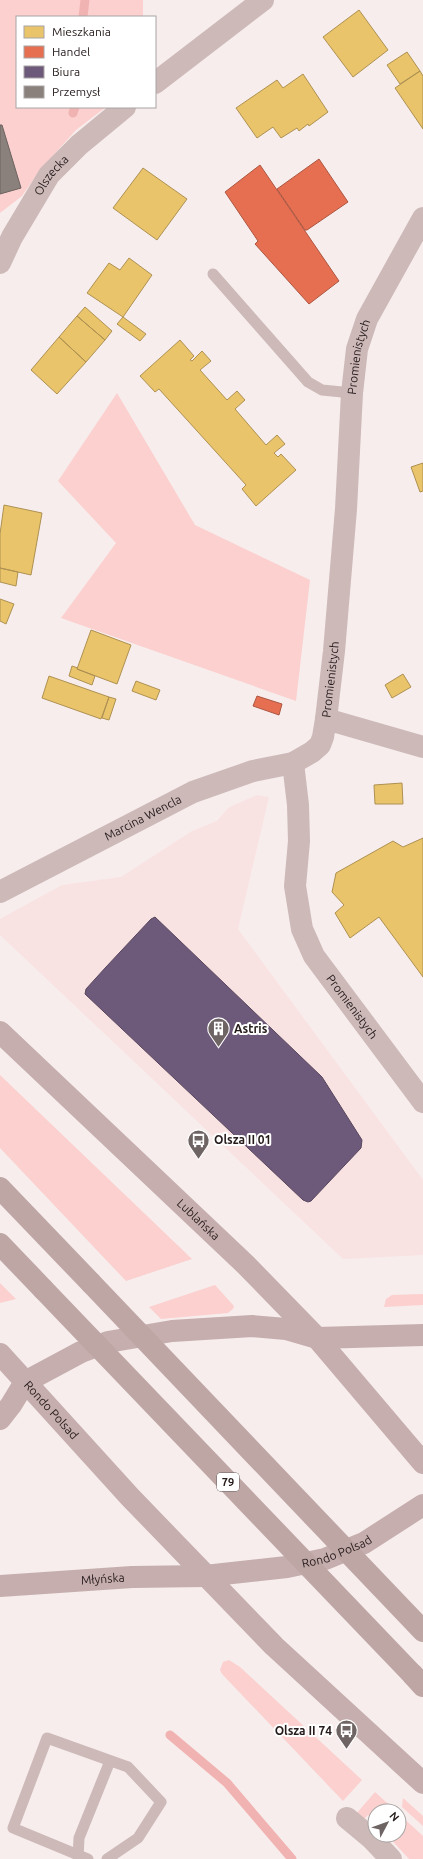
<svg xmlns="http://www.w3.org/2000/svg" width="423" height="1859" font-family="Ubuntu,sans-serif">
	<rect width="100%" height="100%" fill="#f7edec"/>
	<!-- built -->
	<path fill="#f9e3e2" d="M257,795L269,797L238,929L423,1180V1255L343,1259L0,935V919L62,885L121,877L192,831L217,821L228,808L234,805Z"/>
	<!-- green -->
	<path fill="#fbd0cf" d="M0,0H143V17H17V107H106L76,130L40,170L22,196L0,213Z
		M117,393L195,525L310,580L296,701L61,618L116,543L58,481Z
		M0,1075L192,1259L126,1281L0,1148Z
		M0,1283L16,1299L0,1303Z
		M215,1285L234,1306L233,1309L228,1313L161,1319L149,1307Z
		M423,1294V1305L384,1307L386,1299L392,1295Z
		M229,1660L240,1667L362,1780L343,1801L222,1674L220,1670L223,1662Z
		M375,1792L396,1811H375V1823L368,1815L363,1820L356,1814Z
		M403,1798L423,1816V1826L402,1807Z
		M399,1814L423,1836V1859H409L387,1835H399Z"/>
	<!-- homes -->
	<path fill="#e9c46a" stroke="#ae9152" d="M359,10L388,50L353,77L323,37Z
		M407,52L420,71L400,84L387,65Z
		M420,71L423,76V129L395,88Z
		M303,74L328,112L309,126L308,124L299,131L297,128L281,138L273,127L257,138L236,108L277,80L283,88Z
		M143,168L187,199L157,240L113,208Z
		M129,258L152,275L123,317L87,293L109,263L120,270Z
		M85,307L112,331L105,340L77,316Z
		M77,316L105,340L86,362L59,337Z
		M123,317L146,334L140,341L117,324Z
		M59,337L86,362L57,394L31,370Z
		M180,340L194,356L190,360L192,361L202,351L211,361L200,370L227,400L237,391L245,400L235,409L266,445L277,435L285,444L274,453L278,457L281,454L296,470L256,506L242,489L246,485L159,389L155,392L140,376Z
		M423,463V491L420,492L411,467Z
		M4,505L42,513L31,575L0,568V534Z
		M0,568L18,572L16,586L0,582Z
		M0,599L14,604L6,624L0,621Z
		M91,630L131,645L117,684L77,669Z
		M72,666L78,668L77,669L95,676L92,685L69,676Z
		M403,674L411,687L392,698L385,685Z
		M49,676L109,697L101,719L42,698Z
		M136,681L160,690L156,700L132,691Z
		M109,697L116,699L109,720L102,718Z
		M402,783L403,804H375L374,785Z
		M423,838V977L379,917L350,938L335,913L344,905L332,892L336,873L393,841L403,847Z"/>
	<!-- shops -->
	<path fill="#e76f51" stroke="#ad5641" d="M319,159L348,202L307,230H305L277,189Z
		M260,165L339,281L309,304L255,244L258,241L225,192Z
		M257,696L282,704L279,715L253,706Z"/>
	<!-- offices -->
	<path fill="#6d597a" stroke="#58465e" d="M155,917L322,1077L362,1140L361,1148L311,1201L308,1202L303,1200L85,994L86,989L106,967L151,919Z"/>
	<!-- industry -->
	<path fill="#8a817c" stroke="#6c625f" d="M0,125H2L21,188L0,194Z"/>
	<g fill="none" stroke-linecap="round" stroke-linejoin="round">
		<!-- stream -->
		<path stroke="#f1b3b2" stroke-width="9" d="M83,17L85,0
			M73,113L75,107
			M170,1735L227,1783L292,1859"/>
		<!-- lane -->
		<path stroke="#ccb9b8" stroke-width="11" d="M213,274L308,382L322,390L352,393
			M78,1859L79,1838L110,1761
			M88,1859L13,1828L47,1738L128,1767L161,1802L138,1838L107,1859"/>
		<!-- street -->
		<g stroke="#ccb9b8" stroke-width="22">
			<path d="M155,83L263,0"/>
			<path id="s1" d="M0,263L12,237L49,175L79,145L125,107"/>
			<path d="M326,719L423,747"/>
			<path id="s2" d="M293,763L298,805L299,841L295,886L302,929L314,956L423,1102"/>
			<path id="s3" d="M0,892L193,792L253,771L293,763L312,752L320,745L323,737L326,719L334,651L346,509L352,393L357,349L367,319L423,218"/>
			<path d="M347,1818L371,1838L391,1859"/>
		</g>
		<!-- secondary -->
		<g stroke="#c5aead" stroke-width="22">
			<path id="s4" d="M0,1032L246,1265L317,1338L423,1463"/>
			<path id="s5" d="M0,1354L130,1497L274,1646L423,1783"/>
			<path d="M25,1382L81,1352L108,1342L172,1331L252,1326L286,1329L317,1338L423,1335"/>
			<path d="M0,1419L11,1405L25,1382"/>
			<path id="s6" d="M0,1586L132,1577L205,1576L287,1567L325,1559L364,1543L423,1505"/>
		</g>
		<!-- primary -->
		<path stroke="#bea6a5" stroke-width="22" d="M0,1188L91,1283
			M0,1244L43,1289
			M413,1675L423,1686"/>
		<!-- primary-bridge -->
		<path stroke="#bea6a5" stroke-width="22" d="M91,1283L423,1631
			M43,1289L413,1675"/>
	</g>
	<!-- icons -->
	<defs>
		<symbol id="building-pin" viewBox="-11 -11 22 30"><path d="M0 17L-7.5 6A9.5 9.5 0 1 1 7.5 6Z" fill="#6f6464" stroke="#fff"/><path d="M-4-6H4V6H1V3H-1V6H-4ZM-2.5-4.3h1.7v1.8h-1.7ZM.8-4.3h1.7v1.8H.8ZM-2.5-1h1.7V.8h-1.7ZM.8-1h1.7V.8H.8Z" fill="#fff"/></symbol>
		<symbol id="bus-pin" viewBox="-11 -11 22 30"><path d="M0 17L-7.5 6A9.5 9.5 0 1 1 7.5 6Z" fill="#6f6464" stroke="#fff"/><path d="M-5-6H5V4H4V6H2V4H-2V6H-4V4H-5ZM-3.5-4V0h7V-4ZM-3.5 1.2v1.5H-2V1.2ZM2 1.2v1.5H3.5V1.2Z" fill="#fff"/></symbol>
	</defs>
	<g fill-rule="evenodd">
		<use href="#building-pin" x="206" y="1016" width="25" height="34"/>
		<use href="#bus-pin" x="186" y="1128" width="25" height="34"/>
		<use href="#bus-pin" x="334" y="1718" width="25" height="34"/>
	</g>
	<g text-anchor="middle" stroke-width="4" stroke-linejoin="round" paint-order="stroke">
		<!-- shield labels -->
		<rect fill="#fff" stroke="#675f5f" stroke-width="1" x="217" y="1473" width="22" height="18" rx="3"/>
		<g font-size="11" font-weight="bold" fill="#261b1b">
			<text x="228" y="1486">79</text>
		</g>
		<!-- street labels -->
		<g font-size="12" fill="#261b1b" stroke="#fff">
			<text dy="4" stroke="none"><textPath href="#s1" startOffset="102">Olszecka</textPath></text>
			<text dy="4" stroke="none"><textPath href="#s3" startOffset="745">Promienistych</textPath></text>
			<text dy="4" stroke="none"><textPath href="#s3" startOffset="421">Promienistych</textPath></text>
			<text dy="4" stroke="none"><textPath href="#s3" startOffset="161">Marcina Wencla</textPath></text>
			<text dy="4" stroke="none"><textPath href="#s2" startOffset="260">Promienistych</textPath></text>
			<text dy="4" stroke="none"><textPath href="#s4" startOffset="273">Lublańska</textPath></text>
			<text dy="4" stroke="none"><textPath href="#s5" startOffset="76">Rondo Polsad</textPath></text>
			<text dy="4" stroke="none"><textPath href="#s6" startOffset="340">Rondo Polsad</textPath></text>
			<text dy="4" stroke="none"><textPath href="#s6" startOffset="103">Młyńska</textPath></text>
		</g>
		<!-- poi labels -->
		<g font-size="12" font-weight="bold" fill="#261b1b" stroke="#fff" text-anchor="start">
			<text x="234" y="1033">Astris</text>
			<text x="214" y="1144">Olsza II 01</text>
			<text x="332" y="1735" text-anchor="end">Olsza II 74</text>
		</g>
	</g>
	<!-- legend -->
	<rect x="16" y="16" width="140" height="92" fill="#ffffff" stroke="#a8a4a4"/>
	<rect x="24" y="26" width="20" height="12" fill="#e9c46a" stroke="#a8a4a4"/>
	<text x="52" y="36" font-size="12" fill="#261b1b">Mieszkania</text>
	<rect x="24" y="46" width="20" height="12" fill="#e76f51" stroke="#a8a4a4"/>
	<text x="52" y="56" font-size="12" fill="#261b1b">Handel</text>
	<rect x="24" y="66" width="20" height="12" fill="#6d597a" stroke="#a8a4a4"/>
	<text x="52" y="76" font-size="12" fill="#261b1b">Biura</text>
	<rect x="24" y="86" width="20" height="12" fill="#8a817c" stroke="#a8a4a4"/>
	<text x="52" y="96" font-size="12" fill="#261b1b">Przemysł</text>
	<!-- north arrow -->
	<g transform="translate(387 1823) rotate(49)"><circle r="19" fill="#ffffff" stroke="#a8a4a4"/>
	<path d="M0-3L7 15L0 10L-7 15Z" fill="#6f6464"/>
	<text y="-6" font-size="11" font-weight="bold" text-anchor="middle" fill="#261b1b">N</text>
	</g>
</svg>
